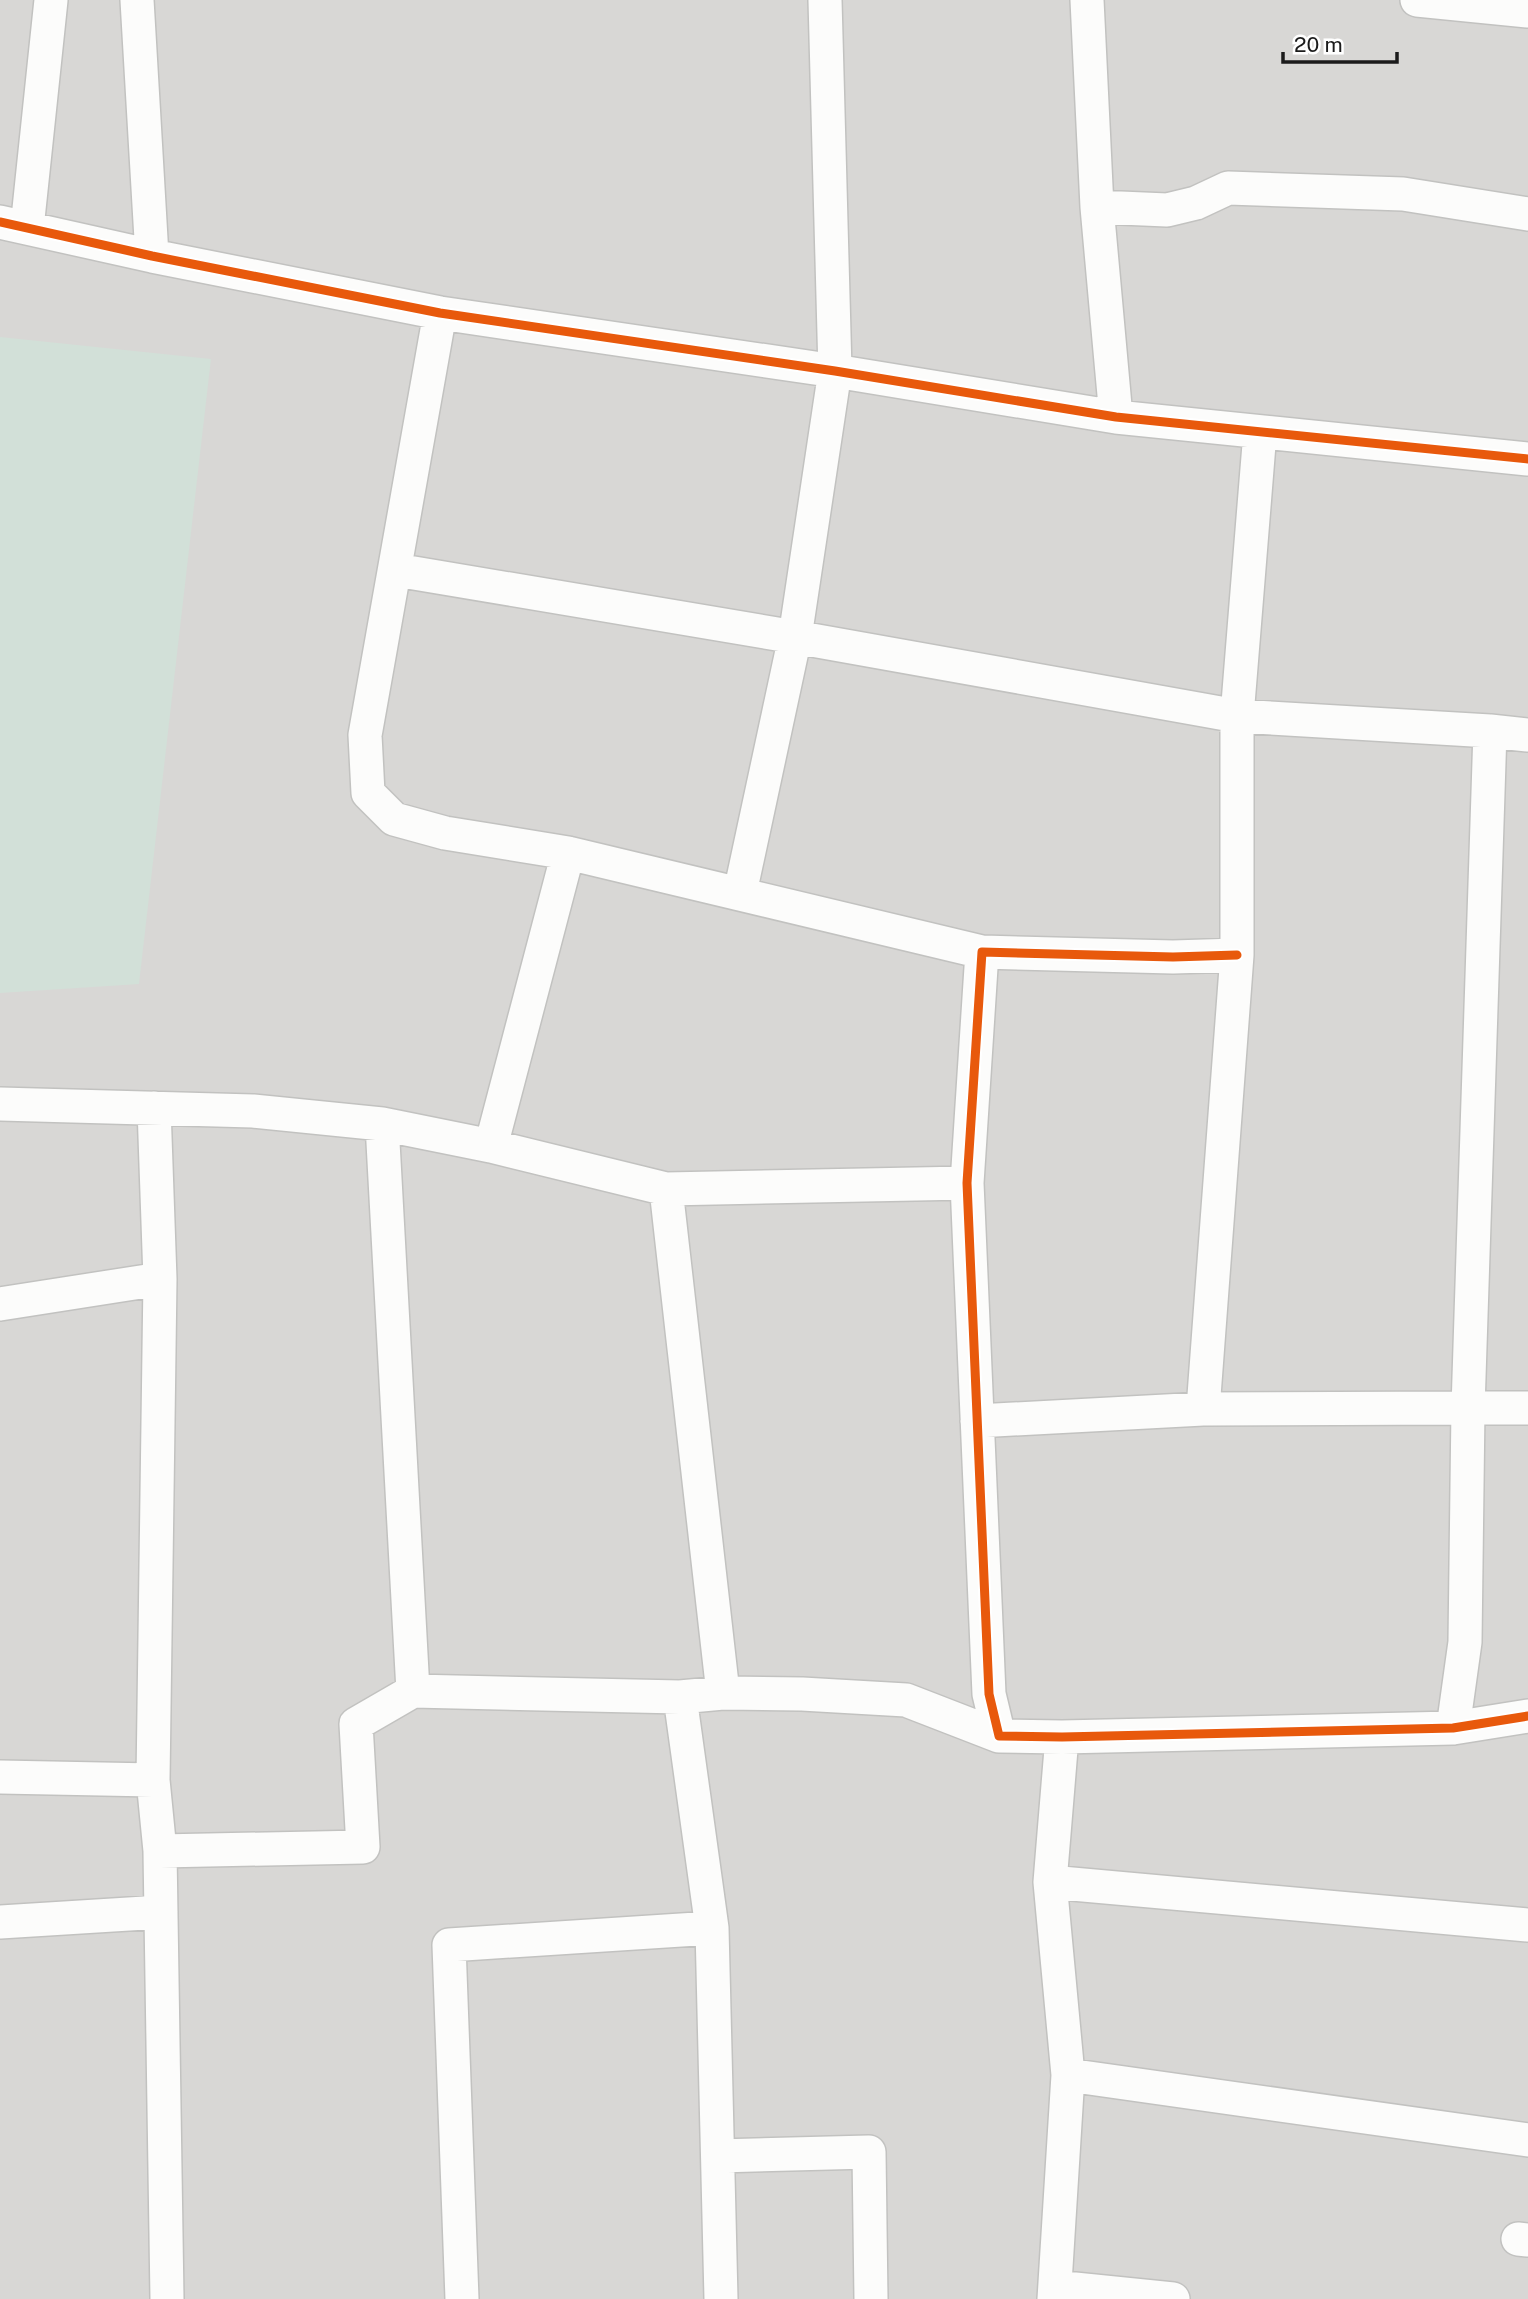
<svg xmlns="http://www.w3.org/2000/svg" width="1528" height="2299" font-family="'Public Sans',sans-serif">
	<rect width="100%" height="100%" fill="#e9e8e4"/>
	<!-- residential -->
	<path fill="#d8d7d5" d="M0,0H1528V2299H0Z"/>
	<!-- wetland -->
	<path fill="#d2e0d8" d="M0,337L211,359L139,984L0,993Z"/>
	<g fill="none" stroke-linecap="round" stroke-linejoin="round">
		<defs>
			<path id="street" d="M137,0L152,256
				M1087,0L1097,207L1116,417
				M1417,0L1528,11
				M1097,207L1167,210L1196,203L1228,188L1403,194L1528,214
				M0,222L152,256L440,313L835,371L1116,417L1528,459
				M27,228L51,0
				M440,313L365,735L368,793L394,819L445,833L568,853L982,952
				M396,570L795,637L1237,716L1490,731L1528,735
				M740,893L795,637L835,371L825,0
				M1237,955L1173,957L982,952L967,1183L989,1694L999,1736L1062,1737L1453,1728L1528,1716
				M0,1104L253,1111L382,1124L491,1146L568,853
				M154,1108L160,1279L153,1780L160,1851L167,2299
				M382,1124L413,1691
				M491,1146L666,1189L967,1183
				M666,1189L723,1693
				M0,1304L160,1279
				M1203,1409L1237,955V716L1260,432
				M977,1421L1203,1409L1468,1408L1490,731
				M1453,1728L1465,1642L1468,1408H1528
				M0,1777L153,1780
				M160,1851L363,1847L356,1724L413,1691L680,1697L723,1693L802,1694L906,1700L999,1736
				M1050,1882L1528,1925
				M0,1922L161,1912
				M712,1928L721,2299
				M1068,2075L1528,2140
				M718,2156L869,2152L871,2299
				M1518,2239L1528,2240
				M1055,2287L1173,2299
				M462,2299L449,1945L712,1928L680,1697
				M1054,2299L1068,2075L1050,1882L1062,1737"/>
		</defs>
		<!-- street casing -->
		<use href="#street" stroke="#c2c2c0" stroke-width="36"/>
		<!-- street -->
		<use href="#street" stroke="#fcfcfb" stroke-width="33"/>
		<defs>
			<path id="cycleway" d="M0,222L152,256L440,313L835,371L1116,417L1528,459
				M1237,955L1173,957L982,952L967,1183L989,1694L999,1736L1062,1737L1453,1728L1528,1716"/>
		</defs>
		<!-- cycleway casing -->
		<use href="#cycleway" stroke="#fff" stroke-width="13"/>
		<!-- cycleway -->
		<use href="#cycleway" stroke="#e8590c" stroke-width="9"/>
	</g>
	<!-- scale -->
	<path d="M1283 52v10h114v-10" fill="none" stroke="#1b1b1b" stroke-width="3.5"/>
	<text x="1294" y="52" font-size="21" fill="#1b1b1b" stroke="#ffffff" stroke-width="5" paint-order="stroke">20 m</text>
</svg>
